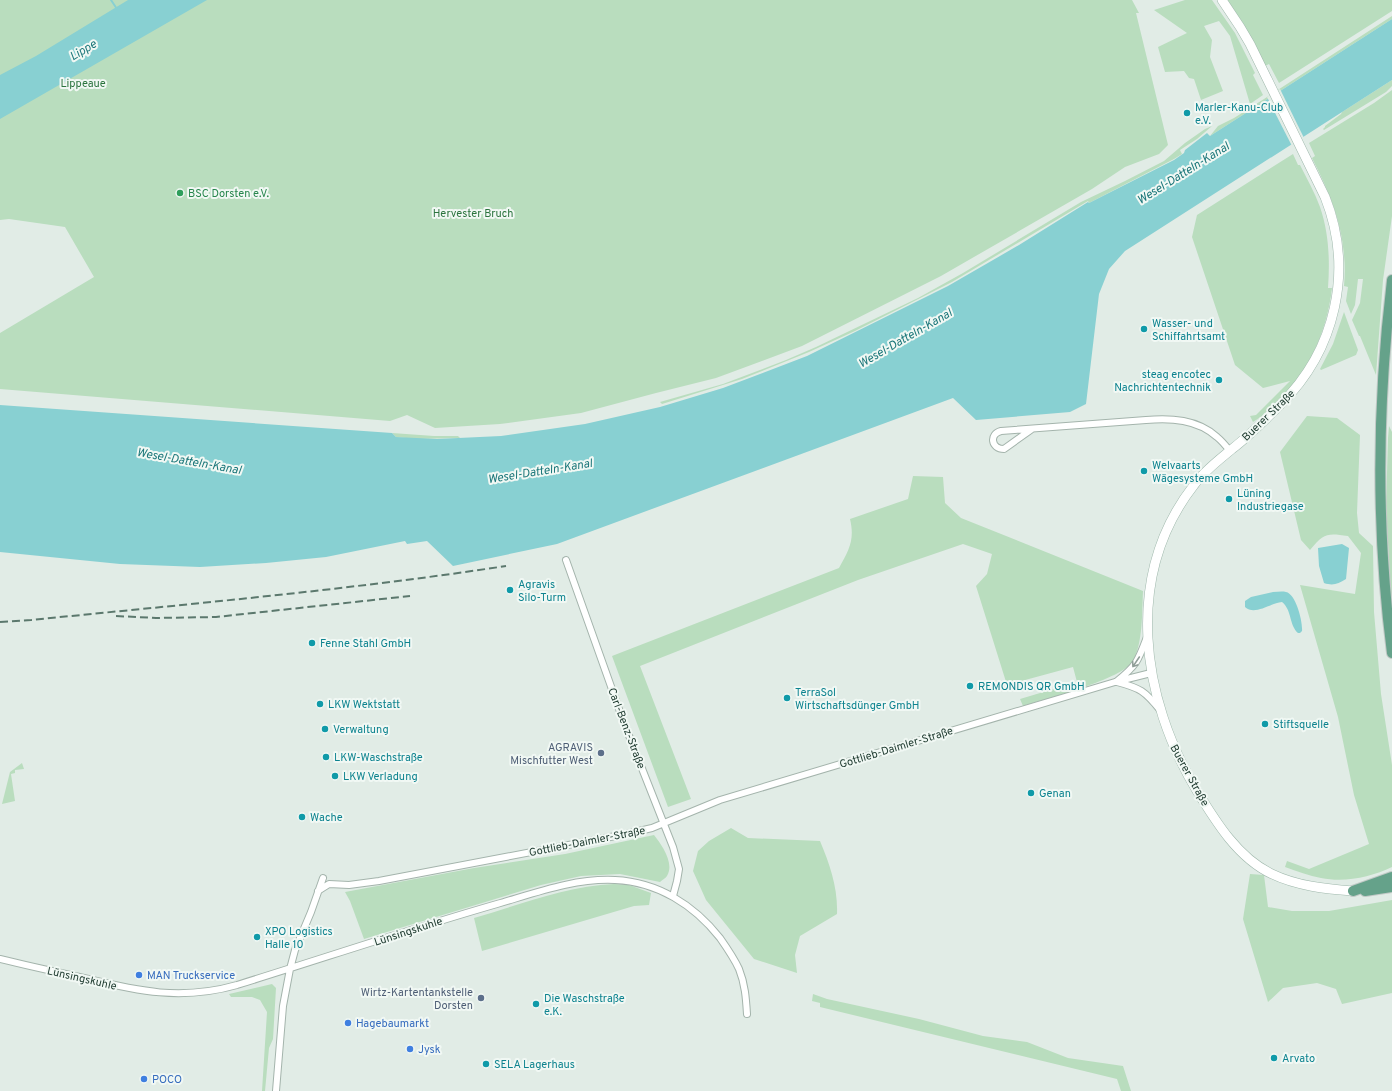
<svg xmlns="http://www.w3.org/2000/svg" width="1392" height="1091" font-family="Overpass,sans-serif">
	<rect width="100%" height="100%" fill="#e1ece6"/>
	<!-- green -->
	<path fill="#b9ddbe" d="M0,0H1132L1139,13H1136L1168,145L1159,154L1125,167L1092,189L941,276L802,346L716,378L656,393L581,413L500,424L435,428L407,415L390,421L0,389V333L94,277L65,227L9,219L0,220Z
		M1185,0H1212L1235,33L1255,73L1253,75L1263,95L1250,104L1230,36L1219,21L1204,26L1212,40L1210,57L1223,91L1201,100L1194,79L1189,78L1184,71L1165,72L1158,47L1187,33L1154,10Z
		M1227,0H1392V11L1279,83L1269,64L1265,66L1243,23Z
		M1392,16V19L1210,136L1218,126L1234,118L1264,99Z
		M1392,80V86L1386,92L1324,130L1323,129L1325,127V126L1341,114L1342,112Z
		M1392,90V216L1383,280L1376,375L1360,336H1359L1352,320L1360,303L1363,279H1358L1355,305L1351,314L1346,301L1348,287L1344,286C1345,276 1345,265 1344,255C1341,218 1328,190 1312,158L1315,156L1309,143L1374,103Z
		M1212,126L1197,139L1180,150L1182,154L1174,159L1089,203L1088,201L952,282L855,331L809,352L742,379L662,404L660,402L723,384L786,360L816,347L918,298L963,273L1081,202L1125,181L1164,161L1185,143L1205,129Z
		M1293,154L1298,165H1300C1307,179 1315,193 1320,207C1329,233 1330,261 1328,288H1332C1326,341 1299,393 1253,422L1250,416L1256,415L1290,381L1263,388L1235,365L1192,237L1197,215Z
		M1344,312L1358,350L1356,355L1321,370L1320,369L1333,344Z
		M1307,416L1337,418L1360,435L1357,513L1359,533L1373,546L1374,612L1381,694L1392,765V867C1371,877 1345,883 1321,878C1309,876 1297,871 1285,867L1287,861L1309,869L1369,844L1354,795L1338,717L1300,585L1355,594L1361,553L1348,536C1327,533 1324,533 1310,550L1301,540L1280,452Z
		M1389,426L1392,432V610L1386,509L1388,438Z
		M392,433L434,436H458L460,438L416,439L396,437Z
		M913,476L943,477L945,503L961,518L1143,591C1142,611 1143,643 1133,661C1123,679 1045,699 1023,706L1020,699L1077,682L1073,667L1007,685L976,586L987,574L992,554L963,544L858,580L640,666L691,799L668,807L612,656L839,568C849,550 855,540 850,519L908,499Z
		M22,763L24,769L15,770V773L11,774L15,801L2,804L10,772Z
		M731,828L748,838L820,841C830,865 838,888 837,914L800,936L795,955L797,973L754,959L706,900L693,871L698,851L709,841Z
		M654,835C661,844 675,863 667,876C666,878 662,880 660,882L620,874L581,876L541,885L364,939L350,901L345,892L474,868L565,854Z
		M1250,874L1264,875L1268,907L1292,911H1329L1392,900V993L1342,1004L1336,989L1317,983L1283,988L1268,1002L1243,919Z
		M614,884L629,885L651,893L649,905L634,906L482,951L474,918C519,905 566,886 614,884Z
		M272,984L276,988L273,1039L269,1048L265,1091H262L267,1012L260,1000L252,997H231L229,994Z
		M813,994L827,999L919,1019L983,1036L1027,1042L1068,1058L1123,1066L1131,1091H1121L1117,1079L820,1007V1003L812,1001Z"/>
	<!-- water -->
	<path fill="#88d0d2" d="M128,0H207L0,119V75L36,56Z
		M1392,19V80L1125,251L1109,269L1099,294L1086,404L1070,412L976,420L953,398L557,544L453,566L427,541L407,544L405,541L326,557L266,563L200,567L120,564L0,552V405L392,433L396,437L437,439L501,436L585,424L660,407L723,388L807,356L948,286L1019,245L1088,202L1089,203L1174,160L1184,153L1185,150L1207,133L1210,136Z
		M1342,544L1349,548L1346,579C1338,584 1333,586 1324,583L1319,566L1318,548Z
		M1273,592C1277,592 1282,591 1286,592C1296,594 1303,622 1302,631L1300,633H1298C1289,625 1292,610 1282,602C1270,603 1255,616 1245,607V601L1251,597Z"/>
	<!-- pier -->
	<path fill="#e1ece6" d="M1280,89L1304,138L1292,146L1267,97Z"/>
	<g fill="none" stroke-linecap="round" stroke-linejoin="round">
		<!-- stream -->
		<path stroke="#88d0d2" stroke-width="2" d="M111,0L117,9"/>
		<defs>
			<path id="street" d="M1032,429L1004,449C991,449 989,434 1001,431L1146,420C1171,418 1197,419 1217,437C1222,441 1226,446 1230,451
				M566,560L624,723L673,847L679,869L677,881L673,896
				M1117,681C1137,665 1138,661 1147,637
				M1117,682C1140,688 1145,691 1160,710
				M318,891L329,884L349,885L379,881L626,834L652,828L720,800L1115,682L1151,673
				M0,959C28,966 56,972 84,978C138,991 181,1001 237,985C324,958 410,929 497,904C535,893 575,878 615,880C658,882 694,905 720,938C727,948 734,958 739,969C745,984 746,998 747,1014
				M276,1091L283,1006L290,969L295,950L311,912L323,878"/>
			<path id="secondary" d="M1222,0L1240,27L1250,44L1325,197C1354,270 1336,350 1280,405C1265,420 1249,436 1232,449C1219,460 1204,471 1194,485C1123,576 1141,698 1197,791C1216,822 1238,858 1272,874C1297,886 1326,889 1353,891"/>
			<path id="primary" d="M1392,280C1377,404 1376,530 1392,653
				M1353,891L1392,877
				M1365,891L1392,887"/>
		</defs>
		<!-- street casing -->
		<use href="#street" stroke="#a4b4ac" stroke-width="8"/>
		<!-- secondary casing -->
		<use href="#secondary" stroke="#9fb8ac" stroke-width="10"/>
		<!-- primary casing -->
		<use href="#primary" stroke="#c1c9c6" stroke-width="12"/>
		<!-- street -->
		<use href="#street" stroke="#fff" stroke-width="6"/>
		<!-- secondary -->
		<use href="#secondary" stroke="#fff" stroke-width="9"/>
		<!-- primary -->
		<use href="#primary" stroke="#65a28a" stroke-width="10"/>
		<!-- rail -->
		<path stroke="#5b786d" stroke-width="2" stroke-dasharray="8 4" stroke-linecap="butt" d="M116,616L156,618L216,617L410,596
			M0,622L31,620C189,604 348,590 506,566"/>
	</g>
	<!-- one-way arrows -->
	<defs><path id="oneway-shaft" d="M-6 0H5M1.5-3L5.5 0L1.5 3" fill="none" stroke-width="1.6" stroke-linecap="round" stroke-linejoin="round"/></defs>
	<use stroke="#909e98" href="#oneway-shaft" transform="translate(1136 662) rotate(124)"/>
	<!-- markers -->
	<g fill="#0f9aa8" stroke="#f1f8f4" stroke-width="1.5">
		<circle cx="1187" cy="113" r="4"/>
		<circle cx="1144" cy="329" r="4"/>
		<circle cx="1219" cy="380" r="4"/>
		<circle cx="1144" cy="471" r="4"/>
		<circle cx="1229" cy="499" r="4"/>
		<circle cx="510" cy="590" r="4"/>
		<circle cx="312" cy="643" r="4"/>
		<circle cx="970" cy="686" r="4"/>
		<circle cx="787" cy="698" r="4"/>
		<circle cx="320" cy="704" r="4"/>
		<circle cx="1265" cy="724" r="4"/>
		<circle cx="325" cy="729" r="4"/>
		<circle cx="326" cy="757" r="4"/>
		<circle cx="335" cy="776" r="4"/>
		<circle cx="1031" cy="793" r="4"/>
		<circle cx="302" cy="817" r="4"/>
		<circle cx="257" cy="937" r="4"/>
		<circle cx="536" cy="1004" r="4"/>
		<circle cx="1274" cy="1058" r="4"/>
		<circle cx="486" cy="1064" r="4"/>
	</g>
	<circle fill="#2e9e5b" stroke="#f1f8f4" stroke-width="1.5" cx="180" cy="193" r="4"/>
	<g fill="#5c6f8a" stroke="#f1f8f4" stroke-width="1.5">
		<circle cx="601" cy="753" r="4"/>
		<circle cx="481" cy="998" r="4"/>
	</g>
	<g fill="#3f7fe0" stroke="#f1f8f4" stroke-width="1.5">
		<circle cx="139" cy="975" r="4"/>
		<circle cx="348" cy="1023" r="4"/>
		<circle cx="410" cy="1049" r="4"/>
		<circle cx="144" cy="1079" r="4"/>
	</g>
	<g text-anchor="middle" stroke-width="4" stroke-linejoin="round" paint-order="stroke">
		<!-- park labels -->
		<g font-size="11" fill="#2b743e" stroke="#f1f8f4">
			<text x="83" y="87">Lippeaue</text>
			<text x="473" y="217">Hervester Bruch</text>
		</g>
		<!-- culture labels -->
		<g font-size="11" fill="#0d838f" stroke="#f1f8f4" text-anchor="start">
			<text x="1195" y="111">Marler-Kanu-Club<tspan x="1195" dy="13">e.V.</tspan></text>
			<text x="1152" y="327">Wasser- und<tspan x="1152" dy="13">Schiffahrtsamt</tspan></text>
			<text x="1211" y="378" text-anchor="end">steag encotec<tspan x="1211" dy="13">Nachrichtentechnik</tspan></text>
			<text x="1152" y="469">Welvaarts<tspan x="1152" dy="13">Wägesysteme GmbH</tspan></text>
			<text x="1237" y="497">Lüning<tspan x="1237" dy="13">Industriegase</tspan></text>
			<text x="518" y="588">Agravis<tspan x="518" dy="13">Silo-Turm</tspan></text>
			<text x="320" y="647">Fenne Stahl GmbH</text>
			<text x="978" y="690">REMONDIS QR GmbH</text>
			<text x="795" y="696">TerraSol<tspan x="795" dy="13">Wirtschaftsdünger GmbH</tspan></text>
			<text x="328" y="708">LKW Wektstatt</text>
			<text x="1273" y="728">Stiftsquelle</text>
			<text x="333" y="733">Verwaltung</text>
			<text x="334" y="761">LKW-Waschstraße</text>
			<text x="343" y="780">LKW Verladung</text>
			<text x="1039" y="797">Genan</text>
			<text x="310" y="821">Wache</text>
			<text x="265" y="935">XPO Logistics<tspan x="265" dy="13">Halle 10</tspan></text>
			<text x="544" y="1002">Die Waschstraße<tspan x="544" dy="13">e.K.</tspan></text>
			<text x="1282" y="1062">Arvato</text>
			<text x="494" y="1068">SELA Lagerhaus</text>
		</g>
		<!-- leisure labels -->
		<g font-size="11" fill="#27864d" stroke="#f1f8f4" text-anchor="start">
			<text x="188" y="197">BSC Dorsten e.V.</text>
		</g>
		<!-- street labels -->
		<g font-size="11" fill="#213d32" stroke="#f1f8f4">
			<text transform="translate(1268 415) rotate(-44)" y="4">Buerer Straße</text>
			<text transform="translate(627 728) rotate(69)" y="4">Carl-Benz-Straße</text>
			<text transform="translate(896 747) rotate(-17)" y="4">Gottlieb-Daimler-Straße</text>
			<text transform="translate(1190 775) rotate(61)" y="4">Buerer Straße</text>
			<text transform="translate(587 841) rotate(-11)" y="4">Gottlieb-Daimler-Straße</text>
			<text transform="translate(408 931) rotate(-18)" y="4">Lünsingskuhle</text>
			<text transform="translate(82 978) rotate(13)" y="4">Lünsingskuhle</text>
		</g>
		<!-- service labels -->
		<g font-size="11" fill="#4e5e75" stroke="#f1f8f4" text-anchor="end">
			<text x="593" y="751">AGRAVIS<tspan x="593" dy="13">Mischfutter West</tspan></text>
			<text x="473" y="996">Wirtz-Kartentankstelle<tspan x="473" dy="13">Dorsten</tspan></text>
		</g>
		<!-- shop labels -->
		<g font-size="11" fill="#366cbe" stroke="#f1f8f4" text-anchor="start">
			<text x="147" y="979">MAN Truckservice</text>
			<text x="356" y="1027">Hagebaumarkt</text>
			<text x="418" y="1053">Jysk</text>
			<text x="152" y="1083">POCO</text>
		</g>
		<!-- water labels -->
		<g font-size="12" font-style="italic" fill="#1a7679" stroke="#f1f8f4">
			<text transform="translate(83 50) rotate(-31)" y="4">Lippe</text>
			<text transform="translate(1183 173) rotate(-32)" y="4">Wesel-Datteln-Kanal</text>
			<text transform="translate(905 338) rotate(-30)" y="4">Wesel-Datteln-Kanal</text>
			<text transform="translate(189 461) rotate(10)" y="4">Wesel-Datteln-Kanal</text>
			<text transform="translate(540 471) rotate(-9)" y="4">Wesel-Datteln-Kanal</text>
		</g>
	</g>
</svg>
